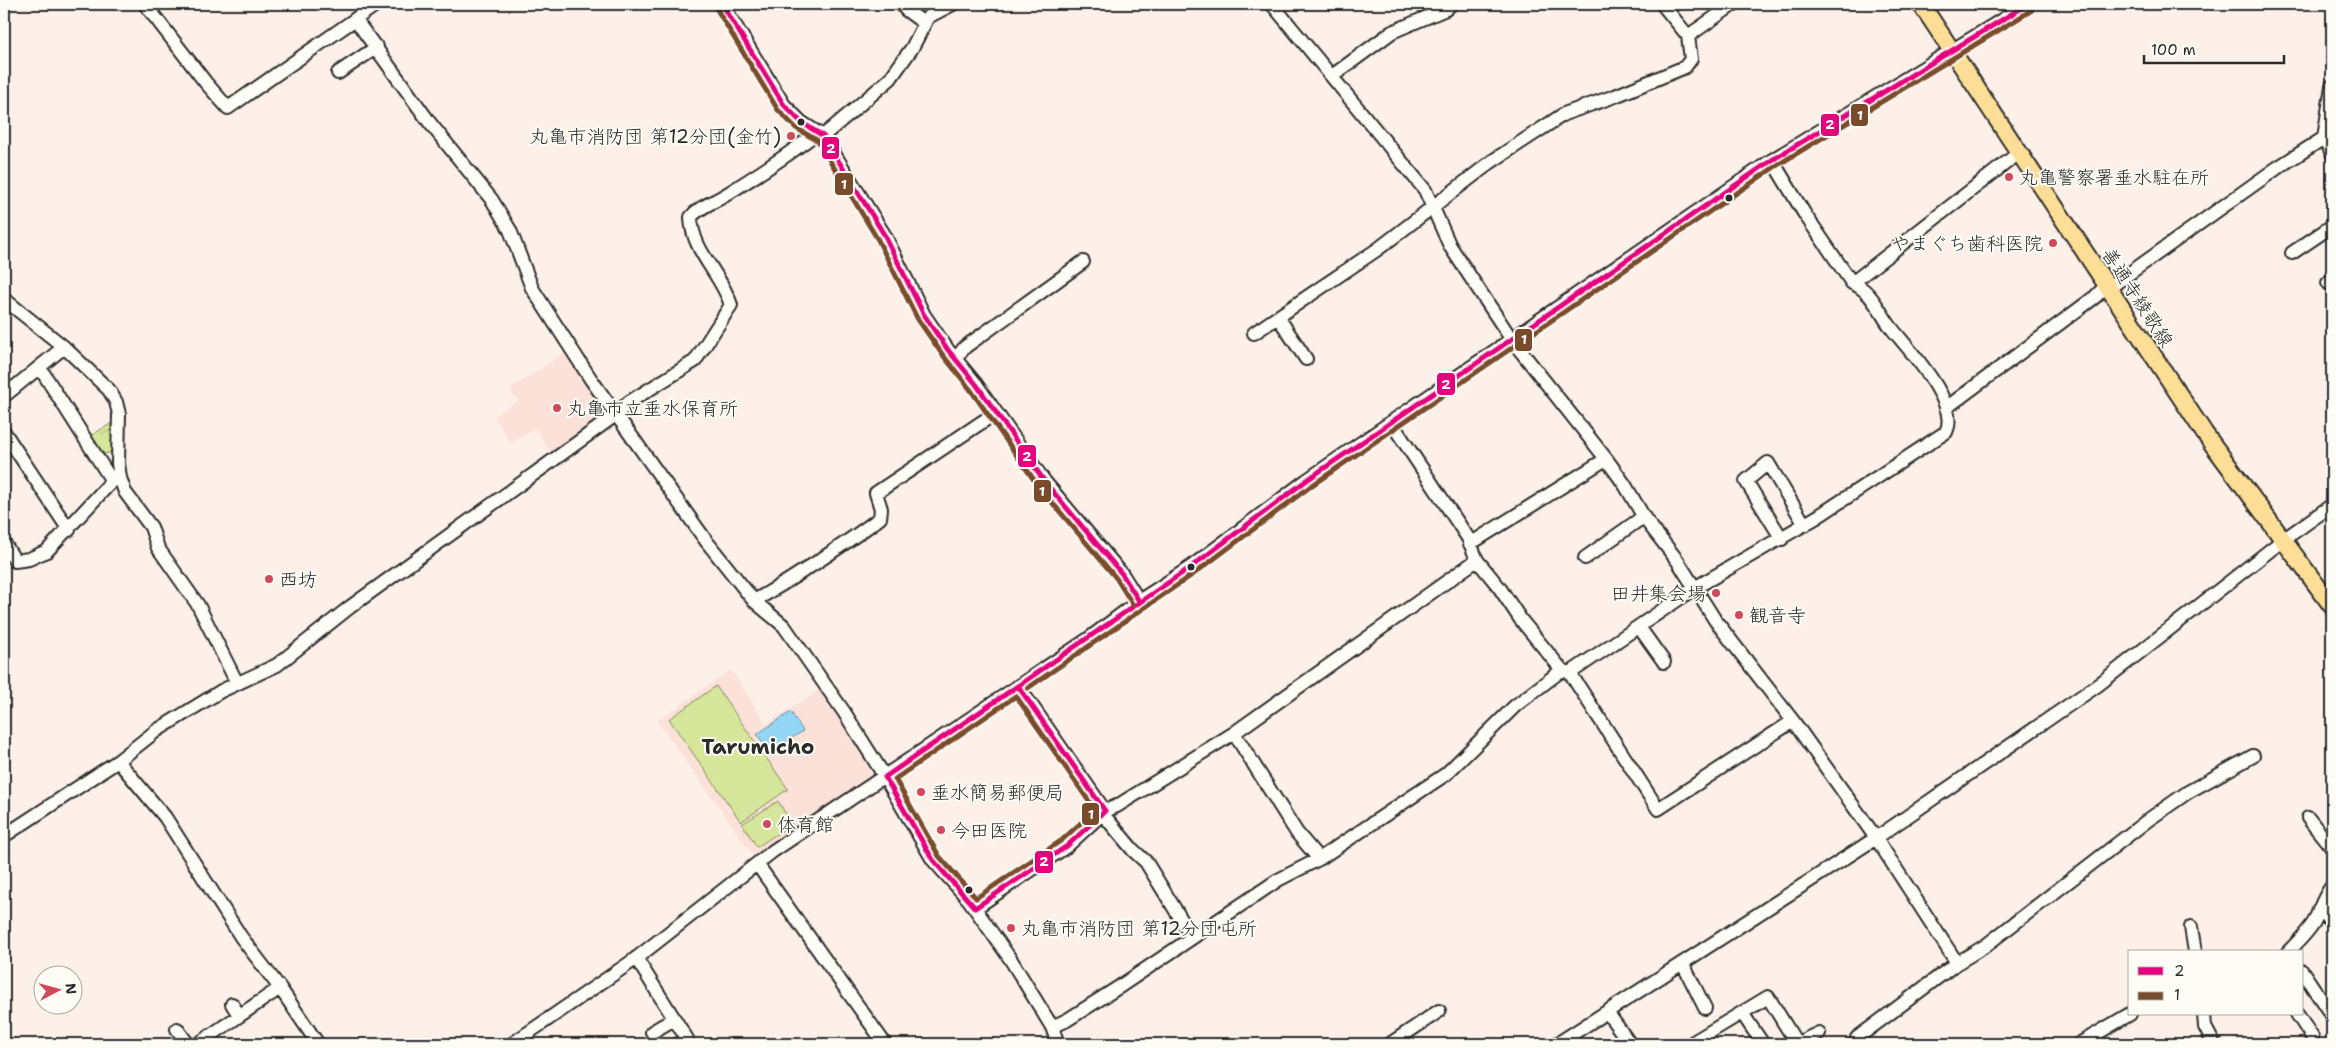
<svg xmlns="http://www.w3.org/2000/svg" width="2336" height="1048" font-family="'Shantell Sans','Klee One',sans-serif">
	<defs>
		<pattern id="park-crowns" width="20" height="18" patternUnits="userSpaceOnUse" patternTransform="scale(1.25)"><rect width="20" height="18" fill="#d6e69a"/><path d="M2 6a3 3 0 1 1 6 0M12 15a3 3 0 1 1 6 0" fill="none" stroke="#b8c585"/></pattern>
	</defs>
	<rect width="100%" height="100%" fill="#fcf0e9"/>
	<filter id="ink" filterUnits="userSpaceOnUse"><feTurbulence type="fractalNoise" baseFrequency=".02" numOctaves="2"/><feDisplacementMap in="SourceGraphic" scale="10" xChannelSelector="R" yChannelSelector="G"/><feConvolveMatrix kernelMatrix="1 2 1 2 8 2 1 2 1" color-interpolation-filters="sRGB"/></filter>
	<g filter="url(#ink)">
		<!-- built -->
		<path fill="#fbe1d8" d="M569,350L611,415L552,454L535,428L511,443L494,416L518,401L510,389Z
			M731,670L766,724L821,689L880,779L757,860L657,721Z"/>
		<!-- park -->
		<path fill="url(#park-crowns)" stroke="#808862" d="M112,423L111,452L102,455L90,436Z"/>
		<!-- pitch -->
		<path fill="#d6e69a" stroke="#808862" d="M716,686L788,789L741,822L669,719Z
			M778,801L792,824L757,847L742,824Z"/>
		<!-- water -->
		<path fill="#93d6f5" stroke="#6992a4" d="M791,712L803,731L769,753L757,734Z"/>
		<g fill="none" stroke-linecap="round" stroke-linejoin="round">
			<defs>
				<path id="minor" d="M145,4L206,83L228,108L377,4
					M722,4L784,105L801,122L823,136L885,236L924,315L948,350L976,384L1045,482L1122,574L1139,601
					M902,4L906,10L924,23
					M1272,4L1425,190L1450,246L1512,340L1607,460L1625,485L1645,519L1677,560L1715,620L1793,721L1876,838L1957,963
					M355,19L430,123L492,200L510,230L532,288L590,378L707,542L754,601L784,626L844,712L885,777L933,860L969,900L1011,960L1052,1027L1058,1044
					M1688,36L1734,4
					M338,73L377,47
					M1332,76L1392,32L1446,9L1451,4
					M2332,86L2324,138L2332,153
					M823,136L890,79L912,48L928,17L953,4
					M2292,253L2332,226
					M1852,283L2020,152
					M2328,283L2332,280
					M4,299L64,347L109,390L116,402L119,414L118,463L120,478L125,492L151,527L158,548L198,605L237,683
					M1278,317L1306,359
					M1254,333L1378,249L1491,162L1564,114L1615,96L1685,67L1691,59L1688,36L1662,4
					M956,358L965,347L1083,262
					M40,368L112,481
					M4,396L64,347
					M1946,408L2095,297L2106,286L2113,285L2277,168L2324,138
					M1391,422L1468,538L1477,560L1499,587L1521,620L1562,670L1570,673L1658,809L1793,721
					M4,432L69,530
					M1782,539L1746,481L1768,463L1805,525
					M4,543L15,561L29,559L47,551L112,481L120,478
					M1470,544L1606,459
					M1585,558L1643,517
					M754,601C798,576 839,548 880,518L881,509L876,493L991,416L993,408
					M1639,627L1664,662
					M1570,673L1698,586L1817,517L1946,432C1961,403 1906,347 1890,326C1879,311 1871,290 1852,283L1804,213L1772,160
					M1018,686L1105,811
					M1234,733L1297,833L1319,859
					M118,761L165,817L241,937L280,988L318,1044
					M1102,813L1133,850L1146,862L1192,937
					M2308,818L2332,848
					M4,836L118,761L156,731L221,691L277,665L350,607L617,414L629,402L695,361L731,305C721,273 692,252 691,217C700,206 715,202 727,194C757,175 788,156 816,133
					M757,864L885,1044
					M975,908L1067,846L1105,811L1117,806L1234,733L1477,560
					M2319,909L2332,921
					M2191,927L2195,952
					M2288,952C2297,943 2307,933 2314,922C2320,910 2323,897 2332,886
					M636,958L687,1039L678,1044
					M1683,964L1705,1008
					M2302,971L2332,1016
					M232,1004L239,1015
					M1607,1012L1630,1044
					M1742,1013L1763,1044
					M2204,1014L2205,1027L2214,1044
					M2297,1014L2312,1037
					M1052,1027L1067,1020L1119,987L1278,880L1319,859L1446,774L1515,706L1562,670
					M177,1029L188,1044
					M652,1032L674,1019
					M1857,1038L1957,963L1985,946L2148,820L2188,792L2253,756
					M1798,1043L1819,1033
					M198,1044L280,988
					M512,1044L634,960L773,851L1087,640L1139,601L1191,567L1307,480L1772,160L2028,4
					M1390,1044L1439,1011
					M1557,1044L1876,838L2098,685L2283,540L2332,505
					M1690,1044L1768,997L1797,1044
					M2079,1044L2130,1014"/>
				<path id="major" d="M1921,4L2205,434L2332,606"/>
			</defs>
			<!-- minor casing -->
			<use href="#minor" stroke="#2b2b2b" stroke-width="16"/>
			<!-- major casing -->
			<use href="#major" stroke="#2b2b2b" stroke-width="20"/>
			<!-- minor -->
			<use href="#minor" stroke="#fdfcf7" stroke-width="12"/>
			<!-- major -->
			<use href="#major" stroke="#fdde96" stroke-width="16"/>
			<defs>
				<path id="bus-1" d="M722,4L784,105L801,122L823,136L885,236L924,315L948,350L976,384L1045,482L1122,574L1139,601
					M1018,686L1105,811L1067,846L975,908L933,860L885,777L1191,567L1307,480L1772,160L2028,4"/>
				<path id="bus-2" d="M716,8L778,110L796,128L818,141L878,240L917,318L942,354L970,389L1039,487L1116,578L1133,605
					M1028,688L1195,573L1311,486L1776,166L2032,10
					M1016,696L1095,810L1062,840L976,898L939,856L895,779Z"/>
			</defs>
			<!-- bus-1 casing -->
			<use href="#bus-1" stroke="#fdfcf7" stroke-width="9"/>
			<!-- bus-2 casing -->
			<use href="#bus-2" stroke="#fdfcf7" stroke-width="9"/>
			<!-- bus-1 -->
			<use href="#bus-1" stroke="#e5007d" stroke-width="5"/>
			<!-- bus-2 -->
			<use href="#bus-2" stroke="#7a4b2a" stroke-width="5"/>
		</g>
	</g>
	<!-- markers -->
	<g fill="#2b2b2b" stroke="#fdfcf7" stroke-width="2">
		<circle cx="801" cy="122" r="4.5"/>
		<circle cx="1729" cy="198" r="4.5"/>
		<circle cx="1191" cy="567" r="4.5"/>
		<circle cx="969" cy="890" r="4.5"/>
	</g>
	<g fill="#d1495b" stroke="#fdfcf7" stroke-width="2">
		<circle cx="791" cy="136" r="5"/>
		<circle cx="2009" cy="177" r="5"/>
		<circle cx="2053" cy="243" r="5"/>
		<circle cx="557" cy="408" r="5"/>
		<circle cx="269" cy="579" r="5"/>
		<circle cx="1716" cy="593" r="5"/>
		<circle cx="1739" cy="615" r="5"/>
		<circle cx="921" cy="792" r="5"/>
		<circle cx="767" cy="824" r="5"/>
		<circle cx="941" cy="830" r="5"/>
		<circle cx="1011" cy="928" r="5"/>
	</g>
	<g text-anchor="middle" stroke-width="4" stroke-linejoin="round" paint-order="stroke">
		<!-- poi labels -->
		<g font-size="19" fill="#2b2b2b" stroke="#fdfcf7" text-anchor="start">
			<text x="781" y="143" text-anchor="end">丸亀市消防団 第12分団(金竹)</text>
			<text x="2019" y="184">丸亀警察署垂水駐在所</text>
			<text x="2043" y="250" text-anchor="end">やまぐち歯科医院</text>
			<text x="567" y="415">丸亀市立垂水保育所</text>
			<text x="279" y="586">西坊</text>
			<text x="1706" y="600" text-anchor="end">田井集会場</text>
			<text x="1749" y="622">観音寺</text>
			<text x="931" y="799">垂水簡易郵便局</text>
			<text x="777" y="831">体育館</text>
			<text x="951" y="837">今田医院</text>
			<text x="1021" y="935">丸亀市消防団 第12分団屯所</text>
		</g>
		<!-- street labels -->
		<g font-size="19" fill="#2b2b2b" stroke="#fdfcf7">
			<text transform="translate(2138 297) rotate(57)" y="7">善通寺綾歌線</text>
		</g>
		<!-- quarter labels -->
		<g font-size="21" font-weight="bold" fill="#2b2b2b" stroke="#fdfcf7">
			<text x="758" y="754">Tarumicho</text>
		</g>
	</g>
	<g stroke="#fdfcf7" stroke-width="2">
		<rect x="1850" y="103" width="19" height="24" rx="5" fill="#7a4b2a"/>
		<rect x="1820" y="113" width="20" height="24" rx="5" fill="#e5007d"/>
		<rect x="821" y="136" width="19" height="24" rx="5" fill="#e5007d"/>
		<rect x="834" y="172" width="20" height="24" rx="5" fill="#7a4b2a"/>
		<rect x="1514" y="328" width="19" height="24" rx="5" fill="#7a4b2a"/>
		<rect x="1436" y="372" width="20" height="24" rx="5" fill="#e5007d"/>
		<rect x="1017" y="444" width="20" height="24" rx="5" fill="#e5007d"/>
		<rect x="1033" y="479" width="19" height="24" rx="5" fill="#7a4b2a"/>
		<rect x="1081" y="802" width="19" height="24" rx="5" fill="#7a4b2a"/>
		<rect x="1034" y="850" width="20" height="24" rx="5" fill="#e5007d"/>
	</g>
	<g font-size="14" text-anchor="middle" font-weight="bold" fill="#fff">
		<text x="1860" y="120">1</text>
		<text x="1830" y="129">2</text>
		<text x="831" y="153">2</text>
		<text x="844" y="189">1</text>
		<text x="1524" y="344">1</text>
		<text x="1446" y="389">2</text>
		<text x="1027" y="461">2</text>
		<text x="1042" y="496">1</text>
		<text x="1091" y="819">1</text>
		<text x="1044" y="866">2</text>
	</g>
	<!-- margin -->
	<rect width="2336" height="1048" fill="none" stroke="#fdfcf7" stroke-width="20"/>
	<rect x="10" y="10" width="2316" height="1028" fill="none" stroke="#2b2b2b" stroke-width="2" filter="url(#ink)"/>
	<!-- legend -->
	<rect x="2128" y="950" width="175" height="65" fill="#fdfcf7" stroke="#a9a8a5"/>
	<rect x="2138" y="967" width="25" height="8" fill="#e5007d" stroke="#a9a8a5"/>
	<text x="2174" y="976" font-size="15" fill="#2b2b2b">2</text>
	<rect x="2138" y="992" width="25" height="8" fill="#7a4b2a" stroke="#a9a8a5"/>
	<text x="2174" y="1000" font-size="15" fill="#2b2b2b">1</text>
	<!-- north arrow -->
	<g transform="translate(58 990) rotate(84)"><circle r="24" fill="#fdfcf7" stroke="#a9a8a5"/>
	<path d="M0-4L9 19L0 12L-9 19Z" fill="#d1495b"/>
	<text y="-8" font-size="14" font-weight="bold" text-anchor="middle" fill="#2b2b2b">N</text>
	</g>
	<!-- scale -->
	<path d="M2144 55v8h140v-8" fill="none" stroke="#2b2b2b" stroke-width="2.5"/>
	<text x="2151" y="55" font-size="15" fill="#2b2b2b" stroke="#fdfcf7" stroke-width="4" paint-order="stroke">100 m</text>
</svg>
